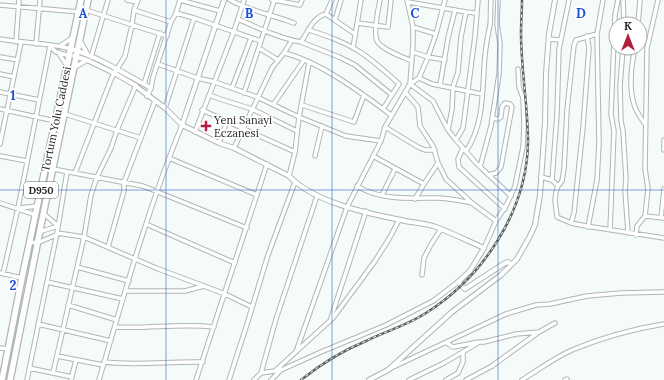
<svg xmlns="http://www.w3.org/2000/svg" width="664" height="380" font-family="Lora,serif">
	<rect width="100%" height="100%" fill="#f4fbf8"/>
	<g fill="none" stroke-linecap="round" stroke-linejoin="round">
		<defs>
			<path id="minor" d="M127,0L137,2
				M230,0C250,11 273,15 294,23
				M274,0L300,5L302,0
				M380,0C378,10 373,32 377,41C382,50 403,57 412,61
				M445,0L436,34L428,57L419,78L410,84L433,101L448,130L456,140L476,163L511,196
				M623,0L624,24
				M408,2L466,12L476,13
				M0,5L79,12
				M86,10L167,36
				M134,10L171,22L176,13L194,18L165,108
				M176,13L180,0L220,11
				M326,14L355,34
				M194,18L261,41
				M238,19C258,28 279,38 301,42C308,32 313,17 326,14L332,0
				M335,20L341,0
				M357,23L388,27L391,0
				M638,24L640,0
				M413,27L436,34
				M309,30C327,36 345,42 360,52C374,61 387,73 399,84L383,109
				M597,34L576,40L574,45L567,110L564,169L562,181L558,186L556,192L555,200L557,217L571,223L586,226L664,238
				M0,39C22,43 50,43 71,49
				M549,39L560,40
				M16,42L19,0
				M301,42L339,57L355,65L392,95
				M36,44L40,0
				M50,46L56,52L70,56
				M60,46L72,38
				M259,48L278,60
				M353,48L361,0
				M623,48L620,86L621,121L623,131L626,179L625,191L628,233
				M635,48C631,67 628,89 635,107C637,113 641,118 645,124
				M58,52L67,66
				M413,52L428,57L445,60
				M284,53L292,40
				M0,57L18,60
				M91,57L108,0
				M158,64L197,78L215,82L257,97L299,117L346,136L381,141
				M0,74L14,77
				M419,78L432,84L482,94
				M144,84L160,33
				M440,85L448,38L455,10
				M151,88L153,77L171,22
				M232,88L251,38
				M0,92L39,100
				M405,92L418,107L420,126L433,146L438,163L446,179L472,203L496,221
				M244,93L274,1L272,0
				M209,95L220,99L252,109L297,131
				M273,105L304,60
				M302,105L354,122L364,95
				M0,109L55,121
				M202,110L295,152
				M65,114L141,138
				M385,127L418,147L425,150H435
				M448,130L452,109L453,87L458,72L461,37L466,12
				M195,132L234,31L244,0
				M456,140L463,128L475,36L478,0
				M664,140V150
				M219,143L227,121
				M0,144L21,42
				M234,148L272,68L284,53C319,61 363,94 391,115
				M463,148L458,159L459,167L505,209
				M466,151C485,124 482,87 485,55C486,45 488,35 490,25C491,17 490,8 491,0
				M0,156L27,161
				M315,156L322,126
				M373,156L424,184L438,163
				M169,158L257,195
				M480,167L491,126L499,74L500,44L497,24L498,0
				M53,169L143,186L247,228
				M75,173L112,77L125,56L132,25L134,10L138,0
				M488,175L496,173L501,167L512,107L510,104L505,103L502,107L501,117L498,119L492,118
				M289,176L295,152L299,117L309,63
				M541,177L552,180L558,186
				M552,180L557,114L559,49L569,0
				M357,186C381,201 411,198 437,198C449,198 461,201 472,203
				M382,195L395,169
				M415,199L424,184
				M0,203L36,215
				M19,208L38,206
				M645,216L664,218
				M661,218L664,189
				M571,223L574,213L583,127L589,48L587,36
				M146,224L235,263
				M588,227L597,180L599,143L597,34L603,0
				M610,230L614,131L611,114L615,15L618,0
				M39,232L58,226L43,213
				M57,233L84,237L156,268L225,294L252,307
				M636,235L637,226L645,216L648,189L645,169L647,48L658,0
				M30,242L37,243L56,235
				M108,247L124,191V182L155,101
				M484,248L496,221L507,204L515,186L523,147L524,126L523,98L519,87L518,69
				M77,267L129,281
				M0,273L22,278
				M3,274L18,208L50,46
				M422,275L424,258L430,246L441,229
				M47,282L123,299
				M126,291H185L204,286
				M68,305L117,320
				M330,321L366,211
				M38,324L111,341
				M115,327C148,329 181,323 214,327
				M447,343L453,347L479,342H484L516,334L539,332L555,323
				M0,348L8,349
				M296,352L347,207L381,141L385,127L410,84L413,43V27L407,0
				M57,356L103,365
				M104,362C137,366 170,361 203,362
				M29,368L72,377
				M389,369L506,314L536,305L550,304L587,296L621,293L664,292
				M276,370L333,318L375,261L389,239L399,220
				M53,373L84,237L91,195L97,177L111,148L117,130L136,85
				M261,373L276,319L317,196
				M27,380L57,233L67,172
				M71,380L76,360
				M99,380C124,295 148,208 182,125
				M196,380L267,164
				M229,380L248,321L268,255L295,182
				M254,380L261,373L281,370L321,352L386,325L433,301L458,282
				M271,380L280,371
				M409,380L444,363L478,343
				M446,380L458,373L463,362V353
				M466,380L492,366L539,332
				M522,380C538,370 554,358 572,350C601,338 633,329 664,324
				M565,380L567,379"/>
			<path id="tertiary" d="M80,41L88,55
				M71,49C99,57 125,74 151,88L147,96
				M74,56L87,60L114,73L133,84L165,108L182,125L219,143L234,148L289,176C314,202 365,213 401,220C412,223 425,223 436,227C452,233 468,241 484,248L470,271L458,282L465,289L505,263L508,262L511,265
				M75,67L87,60
				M182,125L224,0
				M369,380L388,370L452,312L501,275L517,259L529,238L535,225L540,195L545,123L546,73L549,34L555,0"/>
			<path id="trunk" d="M2,380L22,278L81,0
				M10,380L43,215L88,0"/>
		</defs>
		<!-- minor casing -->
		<use href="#minor" stroke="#b0b6b3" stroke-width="5.5"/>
		<!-- tertiary casing -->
		<use href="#tertiary" stroke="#b0b6b3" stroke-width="6"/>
		<!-- trunk casing -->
		<use href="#trunk" stroke="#b0b6b3" stroke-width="8"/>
		<!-- minor -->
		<use href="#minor" stroke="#fff" stroke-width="3.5"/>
		<!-- tertiary -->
		<use href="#tertiary" stroke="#fff" stroke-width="4"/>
		<!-- trunk -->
		<use href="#trunk" stroke="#fff" stroke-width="5.5"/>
		<defs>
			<path id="rail" d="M301,380C321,364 342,351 366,341C386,331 408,325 426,313C483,277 527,211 528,142C528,106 521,70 521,33C521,22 522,11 522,0"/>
		</defs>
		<!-- rail casing -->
		<use href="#rail" stroke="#5d615f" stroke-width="2.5"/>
		<!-- rail -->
		<use href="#rail" stroke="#fff" stroke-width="1" stroke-dasharray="3" stroke-linecap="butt"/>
	</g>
	<!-- grid -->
	<path fill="none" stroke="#1d4ed8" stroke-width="1" stroke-opacity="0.55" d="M166,0V380M332,0V380M498,0V380M0,190H664"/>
	<!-- markers -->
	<path fill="#b11e3c" stroke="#fff" stroke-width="1.5" d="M204 120h4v4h4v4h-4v4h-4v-4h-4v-4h4z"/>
	<g text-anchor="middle" stroke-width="3.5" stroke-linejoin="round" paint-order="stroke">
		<!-- shield labels -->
		<rect fill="#fff" stroke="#656666" stroke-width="1" x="24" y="182" width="34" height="16" rx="3"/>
		<g font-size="10" font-weight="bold" fill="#232524">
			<text x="41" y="194">D950</text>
		</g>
		<!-- street labels -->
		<g font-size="11" fill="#232524" stroke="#fff">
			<text transform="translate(56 119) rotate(-78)" y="4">Tortum Yolu Caddesi</text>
		</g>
		<!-- poi labels -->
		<g font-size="11" fill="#232524" stroke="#fff" text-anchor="start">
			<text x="214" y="124">Yeni Sanayi<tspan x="214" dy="13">Eczanesi</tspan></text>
		</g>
	</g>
	<g font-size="13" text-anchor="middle" font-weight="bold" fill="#1d4ed8" stroke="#fff" stroke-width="3.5" stroke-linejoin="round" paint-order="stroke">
		<text x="83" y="18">A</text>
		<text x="249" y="18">B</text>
		<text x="415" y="18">C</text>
		<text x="581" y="18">D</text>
		<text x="13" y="100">1</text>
		<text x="13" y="290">2</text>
	</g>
	<!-- north arrow -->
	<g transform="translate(628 36)"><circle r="19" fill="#ffffff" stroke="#a7a8a7"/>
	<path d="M0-3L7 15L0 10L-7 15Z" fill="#b11e3c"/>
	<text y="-6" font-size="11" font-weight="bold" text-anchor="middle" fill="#232524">K</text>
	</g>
</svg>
